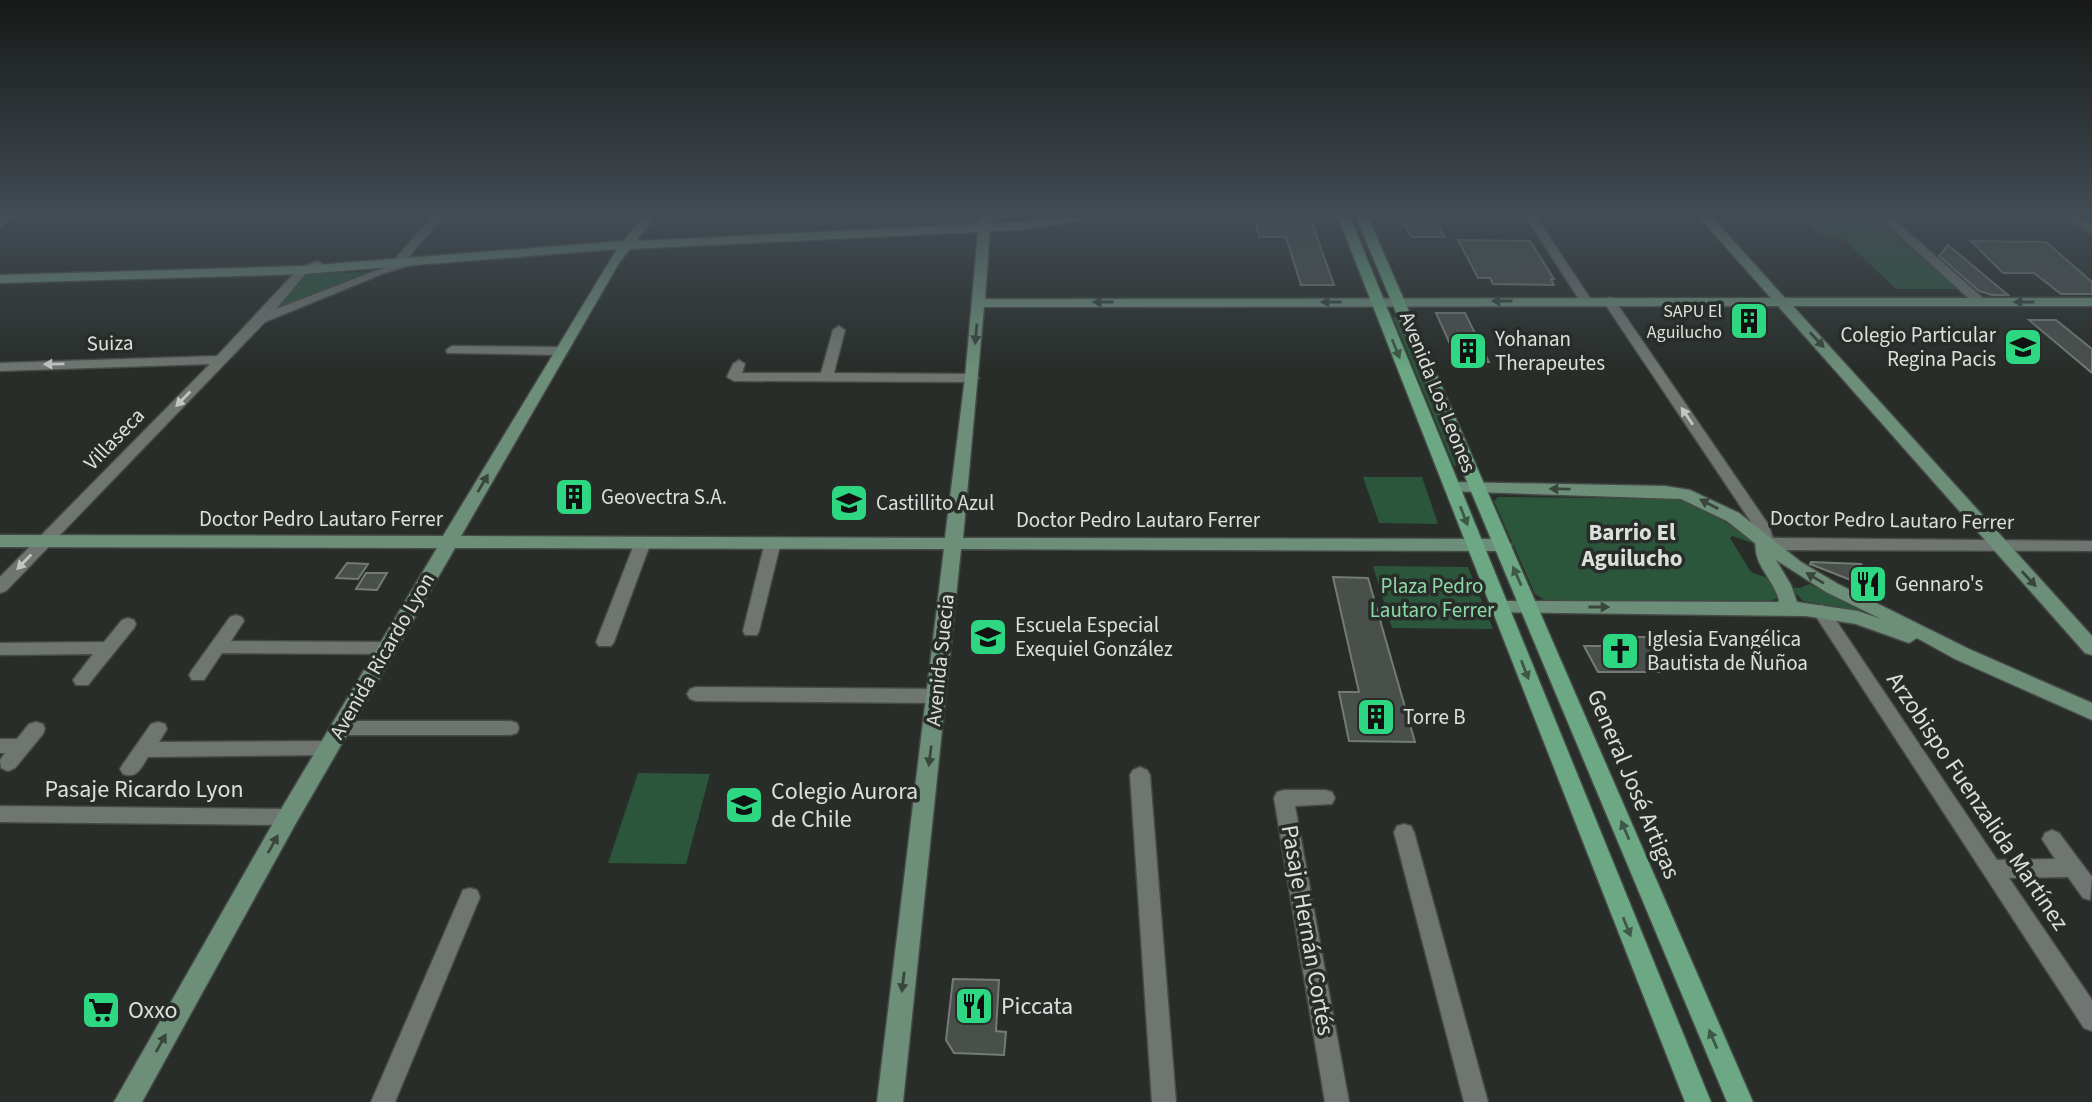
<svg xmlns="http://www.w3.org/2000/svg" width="2092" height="1102" font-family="'Source Sans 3',sans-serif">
	<rect width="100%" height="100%" fill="#282d29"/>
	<!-- green -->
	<path fill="#2b563c" d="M1800,217H1875L1957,289H1896L1840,236H1820Z
		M368,272L271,312L307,274Z
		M1393,317H1397L1459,465L1454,466Z
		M1363,477H1422L1438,524L1379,523Z
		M1498,497L1685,499L1710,510L1753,543L1732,536L1730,538L1751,572L1770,579L1779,593L1778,598L1769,601L1545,600L1535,594L1494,501Z
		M1373,566L1468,567L1493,629L1392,628Z
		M1809,584L1860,608L1862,611L1803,601L1790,587L1800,588Z
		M638,773L710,774L686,864L608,863Z"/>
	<!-- building -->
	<path fill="#494f4b" stroke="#747b76" stroke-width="2" d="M1260,217H1310L1334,285H1301L1286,237H1259L1256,225Z
		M1401,217H1434L1445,237H1411Z
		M1458,240L1530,241L1554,279H1551L1554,285L1493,284L1490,278H1478Z
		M1971,241L2046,242L2092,282V294H2061L2034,273H2003Z
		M1948,245L2008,295H1992L1979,291L1939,256Z
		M1436,313H1465L1489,362H1464L1461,355H1455Z
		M2029,320H2056L2092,349V373Z
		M568,488L588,489L580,505H560Z
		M1811,562L1861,564L1881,592L1810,564Z
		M347,563L368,564L358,579L336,578Z
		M366,573H387L377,590L356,589Z
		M1333,577L1368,578L1415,742L1349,741L1339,692H1359Z
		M1617,637H1646L1665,672H1598L1584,646H1622Z
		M953,979L999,980L996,1031L1006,1032L1004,1055L954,1053L946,1040Z"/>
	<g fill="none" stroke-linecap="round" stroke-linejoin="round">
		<defs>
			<path id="street" d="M431,217H442L407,259L417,257L423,260L421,262L382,274L265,322L6,591L0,593V577L210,364L0,371V363L217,356L299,268L317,261L323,264L307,272L276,309L401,261L396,258Z
				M1526,217H1536L1592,301L1590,304H1582Z
				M1879,217H1891L1984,299V305H1976Z
				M2068,217H2080L2092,226V234Z
				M1609,297L1613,298L1768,524L1773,538L2092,541V551L1757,550L1755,546L1758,536L1755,528L1603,301Z
				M839,326L845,330L834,373L972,374L979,378L972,382L734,381L727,377L733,364L739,360L745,364L742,373H821L833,330Z
				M452,346L561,347L567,351L561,355L447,353L446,350Z
				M643,537L651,542L614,642L611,646H599L596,642L635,542Z
				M773,537L781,542L759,631L757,635H745L743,631L765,542Z
				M1821,605L1827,607L1997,860L2055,859L2042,839L2045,833L2052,830L2059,833L2092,877L2090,900L2083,898L2068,877L2009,878L2092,1000V1031L2084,1028L1815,615L1813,611L1815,607Z
				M236,615L242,617L244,621L231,641L388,642L394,644L397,648L394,652L388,654L222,653L204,680H192L189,675L192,670L230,617Z
				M128,618L134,620L136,624L134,628L88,685H76L73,680L93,654L0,655V643L104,642L122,620Z
				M696,687L937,689L943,691L946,696L943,701L937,703L696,701L690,699L687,694L690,689Z
				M341,721H510L517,723L519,728L517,733L510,735H341L334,733L332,728L334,723Z
				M36,722L43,724L45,729L43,734L15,768L8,771L1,768L0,760L5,753H0V739H17L29,724Z
				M158,722L165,724L167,729L159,742L329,741L336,743L338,748L336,753L329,755L148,757C141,768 137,779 123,774L120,769L123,764L151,724Z
				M1140,767L1147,770L1150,775L1176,1102H1152L1130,775L1133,770Z
				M1284,790H1325L1332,792L1335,798L1332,804L1295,806L1349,1102H1325L1274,798L1277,792Z
				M0,806L288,809L295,811L298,817L295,823L288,825L0,822Z
				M1404,824L1411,826L1414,832L1488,1102H1464L1394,832L1397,826Z
				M470,888L477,890L480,897L395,1102H371L460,897L463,890Z"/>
			<path id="secondary" d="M0,217H14L0,227Z
				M643,217H655L636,241L978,224L979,217H991L990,224L1083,217L1077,221L1022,230L990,231L985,299L1771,298L1699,217H1712L1785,298H2092V306H1793L2092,636V655L2085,653L1778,306L984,307L963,538L1503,539L1512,545L1503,551L961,549L903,1102H877L944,549L455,548L296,823L142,1102H114L280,811L437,548L0,547V535L443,536L617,249L303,274L0,283V275L303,266L623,241ZM978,232L965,378L945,538L461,536L619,263L630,249Z
				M1452,482L1665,486L1690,490L1739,513L1801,562L1838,584L1969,649L2092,703V720L1955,659L1917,638L1909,643L1856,624L1806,616L1493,612L1491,607L1493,602L1500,601L1778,602L1779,600C1774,580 1753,564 1756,544L1727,521L1681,499L1446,491L1444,487ZM1776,560L1826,592L1881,619L1858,611L1797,602L1791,585Z"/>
			<path id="primary" d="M1338,217H1350L1711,1102H1685Z
				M1356,217H1368L1753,1102H1727Z"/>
		</defs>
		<!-- street casing -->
		<use href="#street" stroke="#464a47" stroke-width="3"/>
		<!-- secondary casing -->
		<use href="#secondary" stroke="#464a47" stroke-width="3"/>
		<!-- primary casing -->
		<use href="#primary" stroke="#464a47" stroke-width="3"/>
		<!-- street -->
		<use href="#street" fill="#6f7671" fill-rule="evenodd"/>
		<!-- secondary -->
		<use href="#secondary" fill="#6d8f7a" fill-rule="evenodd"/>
		<!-- primary -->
		<use href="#primary" fill="#6ba883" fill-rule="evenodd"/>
	</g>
	<!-- one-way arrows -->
	<defs><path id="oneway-solid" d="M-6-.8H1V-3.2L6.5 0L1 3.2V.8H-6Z" transform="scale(1.75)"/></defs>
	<g fill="#39463d">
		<use href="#oneway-solid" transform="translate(1502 301) rotate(180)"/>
		<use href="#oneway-solid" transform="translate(1103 302) rotate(180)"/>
		<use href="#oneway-solid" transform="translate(1331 302) rotate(180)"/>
		<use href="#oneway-solid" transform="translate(2024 302) rotate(-180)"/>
		<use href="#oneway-solid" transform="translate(976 334) rotate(95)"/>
		<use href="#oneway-solid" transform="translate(1817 340) rotate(47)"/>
		<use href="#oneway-solid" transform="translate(483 483) rotate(-60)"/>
		<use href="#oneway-solid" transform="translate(1560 489) rotate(-179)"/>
		<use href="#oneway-solid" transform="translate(1709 504) rotate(-153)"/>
		<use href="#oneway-solid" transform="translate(1815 578) rotate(-149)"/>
		<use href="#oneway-solid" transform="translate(2029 579) rotate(47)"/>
		<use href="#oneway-solid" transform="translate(1599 607)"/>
		<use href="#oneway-solid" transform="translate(930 756) rotate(97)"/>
		<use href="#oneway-solid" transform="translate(273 844) rotate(-61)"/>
		<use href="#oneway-solid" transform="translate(903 982) rotate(97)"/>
		<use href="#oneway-solid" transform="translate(161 1043) rotate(-61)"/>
	</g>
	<g fill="#3f5848">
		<use href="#oneway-solid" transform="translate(1396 349) rotate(68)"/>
		<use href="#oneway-solid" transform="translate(1464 516) rotate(69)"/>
		<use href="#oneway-solid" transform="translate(1517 576) rotate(-114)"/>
		<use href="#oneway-solid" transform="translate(1525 670) rotate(69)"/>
		<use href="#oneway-solid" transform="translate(1625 830) rotate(-113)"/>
		<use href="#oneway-solid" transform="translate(1627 927) rotate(68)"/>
		<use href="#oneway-solid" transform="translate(1713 1039) rotate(-113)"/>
	</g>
	<g fill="#c1c6c2">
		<use href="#oneway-solid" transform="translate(54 364) rotate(179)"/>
		<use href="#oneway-solid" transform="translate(183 399) rotate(134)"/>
		<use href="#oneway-solid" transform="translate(1687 416) rotate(-124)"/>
		<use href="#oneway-solid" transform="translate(24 562) rotate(134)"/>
	</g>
	<!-- sky -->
	<linearGradient id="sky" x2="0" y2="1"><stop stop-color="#161917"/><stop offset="0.58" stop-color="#424c54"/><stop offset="1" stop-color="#424c54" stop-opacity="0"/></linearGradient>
	<rect width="2092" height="371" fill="url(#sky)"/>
	<!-- icons -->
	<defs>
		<symbol id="building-square" viewBox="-11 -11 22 22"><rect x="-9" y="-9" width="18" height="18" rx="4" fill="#2ed883" stroke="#282d29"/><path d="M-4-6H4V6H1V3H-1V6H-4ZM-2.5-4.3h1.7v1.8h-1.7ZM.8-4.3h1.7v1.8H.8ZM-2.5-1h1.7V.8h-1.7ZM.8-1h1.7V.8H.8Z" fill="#111"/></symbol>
		<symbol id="school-square" viewBox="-11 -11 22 22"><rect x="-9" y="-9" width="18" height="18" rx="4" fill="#2ed883" stroke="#282d29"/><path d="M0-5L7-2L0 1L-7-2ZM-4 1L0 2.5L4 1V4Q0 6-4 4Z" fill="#111"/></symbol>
		<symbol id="restaurant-square" viewBox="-11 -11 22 22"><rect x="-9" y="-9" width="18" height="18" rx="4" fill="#2ed883" stroke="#282d29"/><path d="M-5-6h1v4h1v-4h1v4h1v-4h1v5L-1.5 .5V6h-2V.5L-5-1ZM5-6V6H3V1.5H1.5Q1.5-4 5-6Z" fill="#111"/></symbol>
		<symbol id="church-square" viewBox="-11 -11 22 22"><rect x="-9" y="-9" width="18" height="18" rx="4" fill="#2ed883" stroke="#282d29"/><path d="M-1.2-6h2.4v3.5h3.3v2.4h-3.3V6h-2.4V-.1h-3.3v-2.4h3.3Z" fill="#111"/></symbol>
		<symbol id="supermarket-square" viewBox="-11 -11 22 22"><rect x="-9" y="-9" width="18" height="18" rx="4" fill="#2ed883" stroke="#282d29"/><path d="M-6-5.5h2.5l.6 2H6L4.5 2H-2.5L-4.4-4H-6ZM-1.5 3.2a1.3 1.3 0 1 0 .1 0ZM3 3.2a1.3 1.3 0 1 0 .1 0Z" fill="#111"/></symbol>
	</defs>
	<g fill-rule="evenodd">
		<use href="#building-square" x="1727" y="299" width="44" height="44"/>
		<use href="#school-square" x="2001" y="325" width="44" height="44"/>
		<use href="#building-square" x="1446" y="329" width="44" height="44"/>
		<use href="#building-square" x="552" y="475" width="44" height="44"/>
		<use href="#school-square" x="827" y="481" width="44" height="44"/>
		<use href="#restaurant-square" x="1846" y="562" width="44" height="44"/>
		<use href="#school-square" x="966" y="615" width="44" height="44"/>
		<use href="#church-square" x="1598" y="629" width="44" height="44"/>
		<use href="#building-square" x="1354" y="695" width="44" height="44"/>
		<use href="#school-square" x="722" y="783" width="44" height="44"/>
		<use href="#restaurant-square" x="952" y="984" width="44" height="44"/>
		<use href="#supermarket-square" x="79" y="988" width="44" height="44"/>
	</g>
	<g text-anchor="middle" stroke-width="7" stroke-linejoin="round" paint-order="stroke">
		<!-- far-poi labels -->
		<g font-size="18" fill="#dce0dd" stroke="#282d29" text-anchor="end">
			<text x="1722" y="317">SAPU El<tspan x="1722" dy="21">Aguilucho</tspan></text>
		</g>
		<!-- poi labels -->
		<g font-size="21" fill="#dce0dd" stroke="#282d29" text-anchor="start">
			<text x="1996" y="342" text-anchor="end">Colegio Particular<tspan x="1996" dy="24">Regina Pacis</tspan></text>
			<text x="1495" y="346">Yohanan<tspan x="1495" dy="24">Therapeutes</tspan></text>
			<text x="601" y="504">Geovectra S.A.</text>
			<text x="876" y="510">Castillito Azul</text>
			<text x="1895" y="591">Gennaro's</text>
			<text x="1015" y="632">Escuela Especial<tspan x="1015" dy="24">Exequiel González</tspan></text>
			<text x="1647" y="646">Iglesia Evangélica<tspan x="1647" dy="24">Bautista de Ñuñoa</tspan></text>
			<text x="1403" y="724">Torre B</text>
		</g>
		<!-- street labels -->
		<g font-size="21" fill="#dce0dd" stroke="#282d29">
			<text transform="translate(110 343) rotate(-1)" y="7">Suiza</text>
			<text transform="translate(1438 392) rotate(68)" y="7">Avenida Los Leones</text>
			<text transform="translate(114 439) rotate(-46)" y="7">Villaseca</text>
			<text x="321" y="526">Doctor Pedro Lautaro Ferrer</text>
			<text x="1138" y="527">Doctor Pedro Lautaro Ferrer</text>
			<text transform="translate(1892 520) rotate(1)" y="7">Doctor Pedro Lautaro Ferrer</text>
			<text transform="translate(382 656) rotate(-60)" y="7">Avenida Ricardo Lyon</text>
			<text transform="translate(940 660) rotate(-84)" y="7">Avenida Suecia</text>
		</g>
		<!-- park labels -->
		<g font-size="21" fill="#8cd9a8" stroke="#282d29">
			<text x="1432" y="593">Plaza Pedro<tspan x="1432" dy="24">Lautaro Ferrer</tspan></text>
		</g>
		<!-- neighbourhood labels -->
		<g font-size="23" font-weight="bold" fill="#dce0dd" stroke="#282d29">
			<text x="1632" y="540">Barrio El<tspan x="1632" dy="26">Aguilucho</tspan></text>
		</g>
		<!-- near-street labels -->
		<g font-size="24" fill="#dce0dd" stroke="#282d29">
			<text transform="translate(1634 784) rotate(67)" y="8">General José Artigas</text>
			<text x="144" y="797">Pasaje Ricardo Lyon</text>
			<text transform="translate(1978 801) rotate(56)" y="8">Arzobispo Fuenzalida Martínez</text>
			<text transform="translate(1308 930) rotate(80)" y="8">Pasaje Hernán Cortés</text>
		</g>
		<!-- near-poi labels -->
		<g font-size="24" fill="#dce0dd" stroke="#282d29" text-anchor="start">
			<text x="771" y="799">Colegio Aurora<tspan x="771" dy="28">de Chile</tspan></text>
			<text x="1001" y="1014">Piccata</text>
			<text x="128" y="1018">Oxxo</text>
		</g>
	</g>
</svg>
